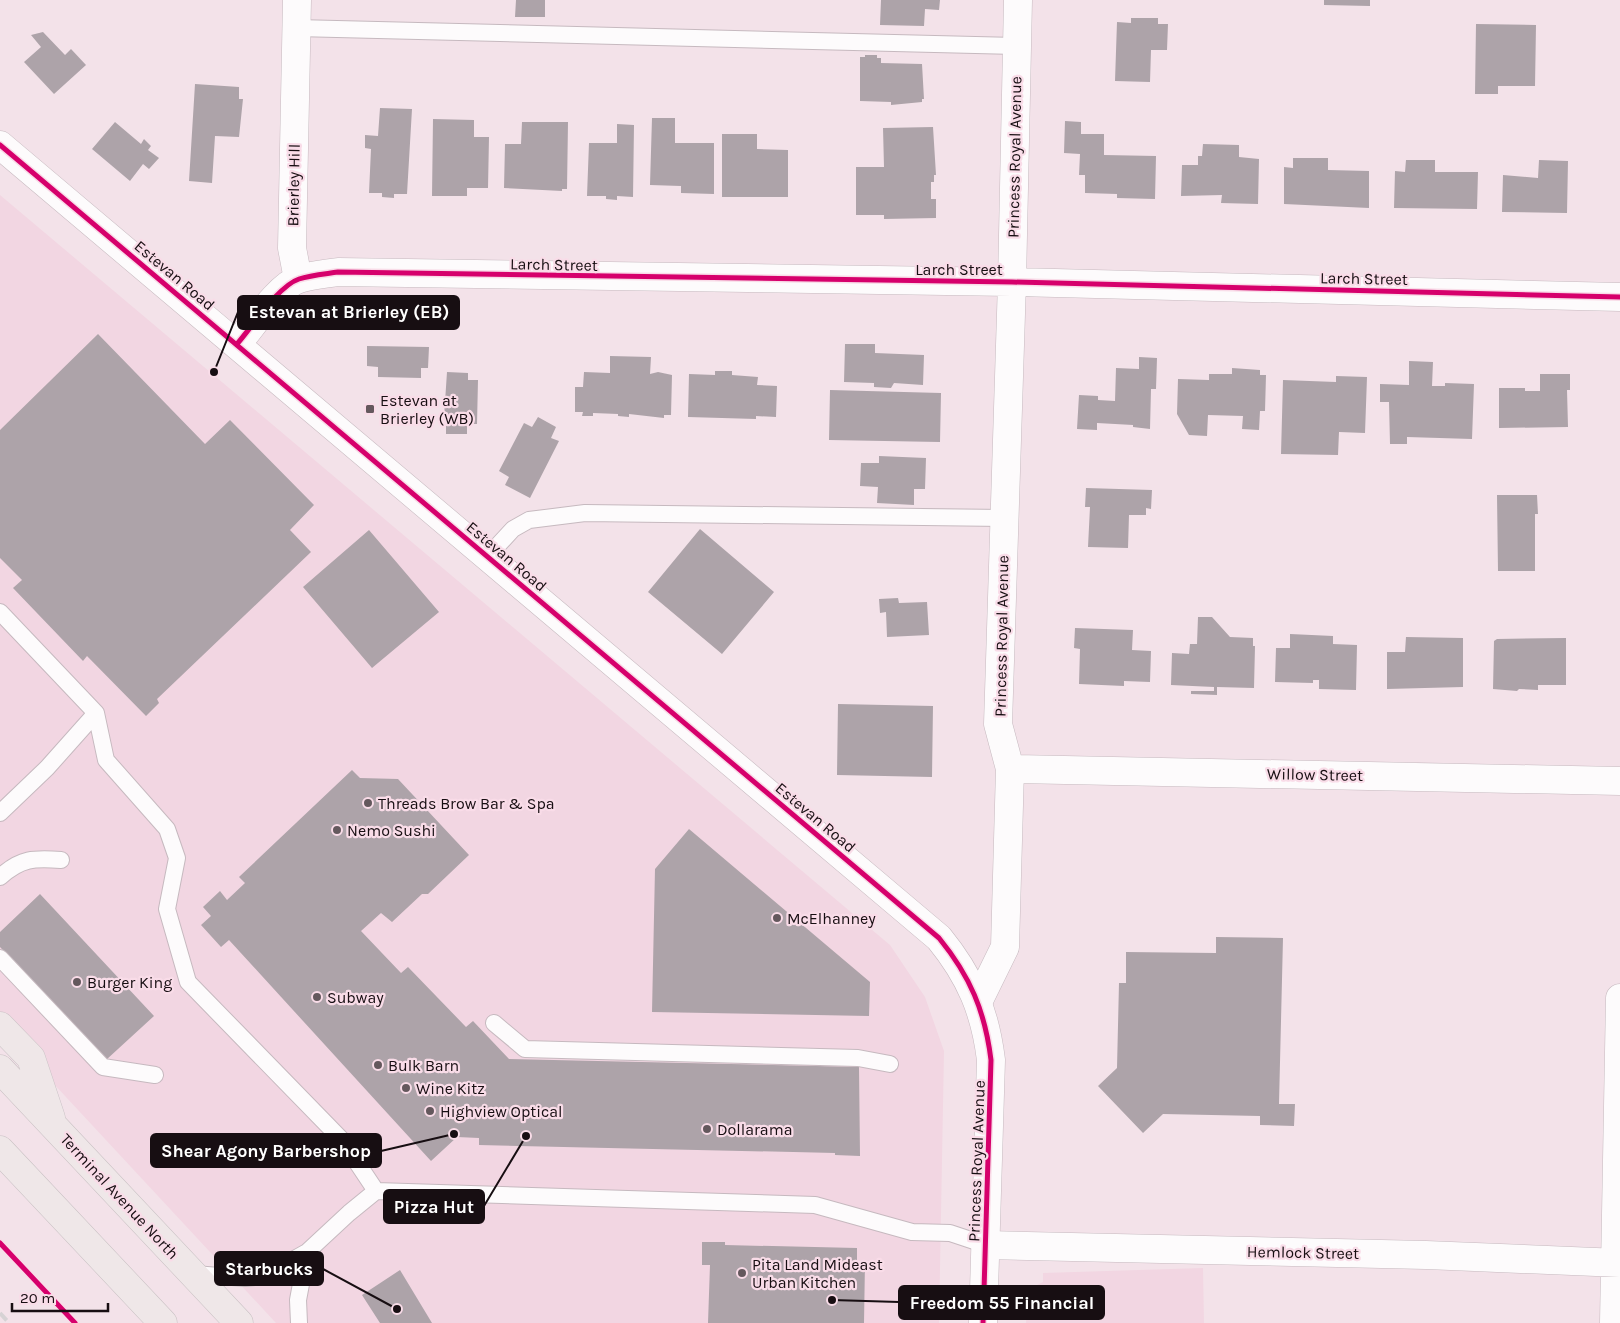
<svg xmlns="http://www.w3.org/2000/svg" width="1620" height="1323" font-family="Karla,sans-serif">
	<rect width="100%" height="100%" fill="#f3e2e9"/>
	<!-- built -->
	<path fill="#f2d6e2" d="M0,195L890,945L925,997L944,1051L939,1323H276L0,1026Z
		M1203,1268L1204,1323H1026L1028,1295L1033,1287L1043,1282V1273Z"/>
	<!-- building -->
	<path fill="#ada3a9" d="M516,0H545V17H515Z
		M881,0H940L939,10L925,9L924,26L880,25Z
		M1324,0H1370V6L1324,5Z
		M1131,18H1158V24H1168L1167,50H1151L1150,82L1115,81L1117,22L1131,23Z
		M1476,24L1536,25L1535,86H1498V94H1475Z
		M43,32L65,55L71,49L86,65L54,94L24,62L41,47L31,35Z
		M865,55H877V58H881V63L922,64L924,99H922V102L891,105V102L860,101V57H865Z
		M195,84L239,87V99H243L239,137L215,136L212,183L189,181Z
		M380,108L412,109L407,194H394V198L382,197V193H369L371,149L365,148V135L378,136Z
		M652,118H675V143H714V194L681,193V186L650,185Z
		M433,119L474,120V137H489L488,188H467V196H432Z
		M1065,121L1081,122V134H1104V155L1156,156L1155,199L1117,198V194L1085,193V175H1079L1080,154L1064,153Z
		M115,122L141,144L144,139L151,146L148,150L159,158L149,169L143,164L130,181L92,149Z
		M522,122H568L567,189H562V191L504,188L505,144H521Z
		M617,124L634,125L633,197L617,196V200L606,199V196H587L589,143H617Z
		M933,127L936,175H934V182H931V199H936V218L884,219V215H856V167H884L883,128Z
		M722,134H757V149L788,150V197H722Z
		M1203,144L1239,145V157L1259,159L1258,204L1221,203L1222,195L1181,196L1182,165H1198V156H1202Z
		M1293,158H1328V170L1369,171V208L1284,204V167L1293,168Z
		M1406,160H1435V172H1478L1477,209L1394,208L1395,171L1405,172Z
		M1539,160L1568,161L1567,213L1502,212L1503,175L1538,178Z
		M98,334L205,444L230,420L314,505L290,530L311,552L157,699L159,703L146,716L87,656L83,661L13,588L22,580L0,558V430Z
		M845,344H875V353L924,355L923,385L894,383L891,388L874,387V383L844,382Z
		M367,346L429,347L428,368H421V378L378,377V367L367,366Z
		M610,356L651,357L650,374L658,372L672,375L671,415H664V418L629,414V417L618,416V414L593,413V416H582L583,412H575V387H583L584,372L610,373Z
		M1139,357L1157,358L1156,389H1151L1150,429L1133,427V425L1097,423V430L1077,429L1079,395L1098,396V400L1115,401L1116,368L1139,369Z
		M1409,361L1433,362L1432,386H1445V383L1474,384L1472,439L1407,437V444H1390L1389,402H1380V384L1409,385Z
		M1232,368L1260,370V375H1266L1265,411H1260L1259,430L1242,429L1243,416L1208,415L1207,436L1189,435L1177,414L1178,379L1209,380V374H1232Z
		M715,371H732V375L758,377L757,385L777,386L776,417L756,416V419L688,417L689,374L715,375Z
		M447,372L468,373V380H478L477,424H467V434H446V418L444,417Z
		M1540,374H1570V390H1567L1568,427L1499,428V388H1525V391H1540Z
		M1336,376L1367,377L1365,433L1339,432L1338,455L1281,454L1283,380L1336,382Z
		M830,390L941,393L940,442L829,440Z
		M538,417L556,427L551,438L559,441L530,498L505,485L509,477L499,471L524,423L532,427Z
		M879,456L926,458L925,489H914V505L877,503L878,487L860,486L861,463H879Z
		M1086,488L1152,490L1151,509L1146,508V515H1129L1128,548L1088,547L1090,507H1085Z
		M1497,495H1537L1538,514H1535V571H1498Z
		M700,529L774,592L722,654L648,592Z
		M369,530L439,612L372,668L303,587Z
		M898,598L899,603L927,602L929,635L887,637L886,612L880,613L879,599Z
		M1198,617H1212L1230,637L1253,638V646H1255L1254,688L1217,687V695L1191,694V691H1214V687L1171,685L1172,653L1189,654L1190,644H1197Z
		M1075,628L1133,630L1132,650L1151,651L1150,682L1124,681V686L1079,684L1080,649L1074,648Z
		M1290,634L1333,636V644L1357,645L1356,690L1319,689V680H1313V683L1275,682L1276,648H1290Z
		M1406,637L1463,638V687L1387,689V652H1405Z
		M1566,638V685H1538V690L1519,689L1517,691L1493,689L1494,641L1497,639Z
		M838,704L933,706L932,777L837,775Z
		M352,770L360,778L398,779L469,855L428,894H422L392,922L381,913L361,931L401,973L408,967L466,1027L473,1021L509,1059L859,1067L860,1156L835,1155V1153L479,1145V1138L457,1137L431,1161L229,940L221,947L201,925L211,916L203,907L220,891L227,900L245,883L239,877Z
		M689,829L870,982L869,1016L652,1012L655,869Z
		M40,894L154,1016L106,1060L0,947V932Z
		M1216,937L1283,938L1279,1104H1295L1294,1126L1260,1125V1116L1163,1114L1143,1133L1098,1086L1117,1068L1119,983H1126V952L1216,953Z
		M702,1242H725V1245L857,1248V1262H865L864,1323H708L710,1265H702Z
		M400,1270L432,1323H380L362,1295Z"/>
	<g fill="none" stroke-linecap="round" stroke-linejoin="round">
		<defs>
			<path id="service" d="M296,28L1016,46
				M488,556L513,529L529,520L585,513L1004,518
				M0,612L96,713L106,760L167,829L177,858L167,909L188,982L342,1140L376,1191
				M0,813L47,768L96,713
				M0,877C21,858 34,858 61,860
				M0,958L103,1067L155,1075
				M494,1023L525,1049L858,1058L890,1064
				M194,1274L245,1278L264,1276L307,1252L349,1213L376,1191L815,1205L912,1232L950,1233L986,1245
				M299,1323L298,1300L307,1252"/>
			<path id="minor" d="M297,0L292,248L298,279
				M237,344C252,327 278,286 299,279C311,275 325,274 338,272L1012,282L1620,297
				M1010,769L1620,781
				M978,1002L1005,947L1010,769L998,724L1012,282L1018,0
				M986,1245L1426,1255L1620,1263
				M1614,1323L1620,998"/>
			<path id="tertiary" d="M0,145L939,938C970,976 985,1011 991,1060L983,1323"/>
			<path id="primary" d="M0,1026L31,1058L51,1118
				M0,1069L239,1323
				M0,1150L163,1323"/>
		</defs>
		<!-- service casing -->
		<use href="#service" stroke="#c6b9bf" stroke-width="18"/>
		<!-- minor casing -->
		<use href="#minor" stroke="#c6b9bf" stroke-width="29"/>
		<!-- tertiary casing -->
		<use href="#tertiary" stroke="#c6b9bf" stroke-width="29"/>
		<!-- primary casing -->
		<use href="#primary" stroke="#c8c0c3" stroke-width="29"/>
		<!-- service -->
		<use href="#service" stroke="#fdfbfc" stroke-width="16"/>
		<!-- minor -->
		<use href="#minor" stroke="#fdfbfc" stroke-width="28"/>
		<!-- tertiary -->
		<use href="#tertiary" stroke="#fdfbfc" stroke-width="28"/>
		<!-- primary -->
		<use href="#primary" stroke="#efe7e8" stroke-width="28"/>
		<!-- rail -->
		<path stroke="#d6d2d4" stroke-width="4" stroke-dasharray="10 5" stroke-linecap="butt" d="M0,1313L9,1323"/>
		<defs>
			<path id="cycleway" d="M0,145L939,938C970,976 985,1011 991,1060L983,1323
				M237,344C252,327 278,286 299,279C311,275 325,274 338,272L1012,282L1620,297
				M0,1243L75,1323"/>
		</defs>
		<!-- cycleway casing -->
		<use href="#cycleway" stroke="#f9dce8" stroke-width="8"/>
		<!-- cycleway -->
		<use href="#cycleway" stroke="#d6006c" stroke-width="5"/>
	</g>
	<!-- markers -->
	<g fill="#64585d" stroke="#f9dce8" stroke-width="2">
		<rect x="365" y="404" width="10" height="10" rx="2.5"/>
		<circle cx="368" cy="803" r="5"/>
		<circle cx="337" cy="830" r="5"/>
		<circle cx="777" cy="918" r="5"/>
		<circle cx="77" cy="982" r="5"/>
		<circle cx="317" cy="997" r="5"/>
		<circle cx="378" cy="1065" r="5"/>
		<circle cx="406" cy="1088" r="5"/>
		<circle cx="430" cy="1111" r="5"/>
		<circle cx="707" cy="1129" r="5"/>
		<circle cx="742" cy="1273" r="5"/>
	</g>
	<g text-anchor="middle" stroke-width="4.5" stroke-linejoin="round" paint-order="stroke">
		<!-- street labels -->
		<g font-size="16" fill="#170e12" stroke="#f9dce8">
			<text transform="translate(1014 157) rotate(-89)" y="6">Princess Royal Avenue</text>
			<text transform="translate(293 185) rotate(-89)" y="6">Brierley Hill</text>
			<text transform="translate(554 264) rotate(1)" y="6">Larch Street</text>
			<text x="959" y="275">Larch Street</text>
			<text transform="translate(175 275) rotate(40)" y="6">Estevan Road</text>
			<text transform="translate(1364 278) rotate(1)" y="6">Larch Street</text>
			<text transform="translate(507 556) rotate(40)" y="6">Estevan Road</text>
			<text transform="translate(1001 636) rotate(-89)" y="6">Princess Royal Avenue</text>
			<text transform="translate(1315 774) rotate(1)" y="6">Willow Street</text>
			<text transform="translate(816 817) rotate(40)" y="6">Estevan Road</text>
			<text transform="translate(976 1161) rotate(-88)" y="6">Princess Royal Avenue</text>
			<text transform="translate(120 1196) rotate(47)" y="6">Terminal Avenue North</text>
			<text transform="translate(1303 1252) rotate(1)" y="6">Hemlock Street</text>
		</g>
		<!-- poi labels -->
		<g font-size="16" fill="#170e12" stroke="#f9dce8" text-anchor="start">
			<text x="380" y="406">Estevan at<tspan x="380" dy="18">Brierley (WB)</tspan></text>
			<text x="378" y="809">Threads Brow Bar &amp; Spa</text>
			<text x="347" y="836">Nemo Sushi</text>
			<text x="787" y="924">McElhanney</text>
			<text x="87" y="988">Burger King</text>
			<text x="327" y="1003">Subway</text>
			<text x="388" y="1071">Bulk Barn</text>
			<text x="416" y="1094">Wine Kitz</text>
			<text x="440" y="1117">Highview Optical</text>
			<text x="717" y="1135">Dollarama</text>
			<text x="752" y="1270">Pita Land Mideast<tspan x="752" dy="18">Urban Kitchen</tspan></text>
		</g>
	</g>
	<!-- callouts -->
	<path fill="none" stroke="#170e12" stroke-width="2" d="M214 372L238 312M454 1134L381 1151M526 1136L484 1206M397 1309L323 1269M832 1300L899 1302"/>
	<g fill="#170e12" stroke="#f9dce8" stroke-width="2">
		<circle cx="214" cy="372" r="5"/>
		<circle cx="454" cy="1134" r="5"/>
		<circle cx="526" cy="1136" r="5"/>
		<circle cx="397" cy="1309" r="5"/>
		<circle cx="832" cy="1300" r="5"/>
	</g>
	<g fill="#170e12" stroke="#170e12" stroke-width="2">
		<rect x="238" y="296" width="221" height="33" rx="5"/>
		<rect x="151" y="1134" width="230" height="33" rx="5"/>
		<rect x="384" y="1190" width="100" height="33" rx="5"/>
		<rect x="215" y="1252" width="108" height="33" rx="5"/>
		<rect x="899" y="1286" width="205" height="33" rx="5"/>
	</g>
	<g font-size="18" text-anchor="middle" font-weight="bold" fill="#fff">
		<text x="349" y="318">Estevan at Brierley (EB)</text>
		<text x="266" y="1157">Shear Agony Barbershop</text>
		<text x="434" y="1213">Pizza Hut</text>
		<text x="269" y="1275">Starbucks</text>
		<text x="1002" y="1309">Freedom 55 Financial</text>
	</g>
	<!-- scale -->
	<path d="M12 1303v8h96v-8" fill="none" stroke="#170e12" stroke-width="2.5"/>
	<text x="20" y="1303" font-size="15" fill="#170e12" stroke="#f9dce8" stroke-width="4" paint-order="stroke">20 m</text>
</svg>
